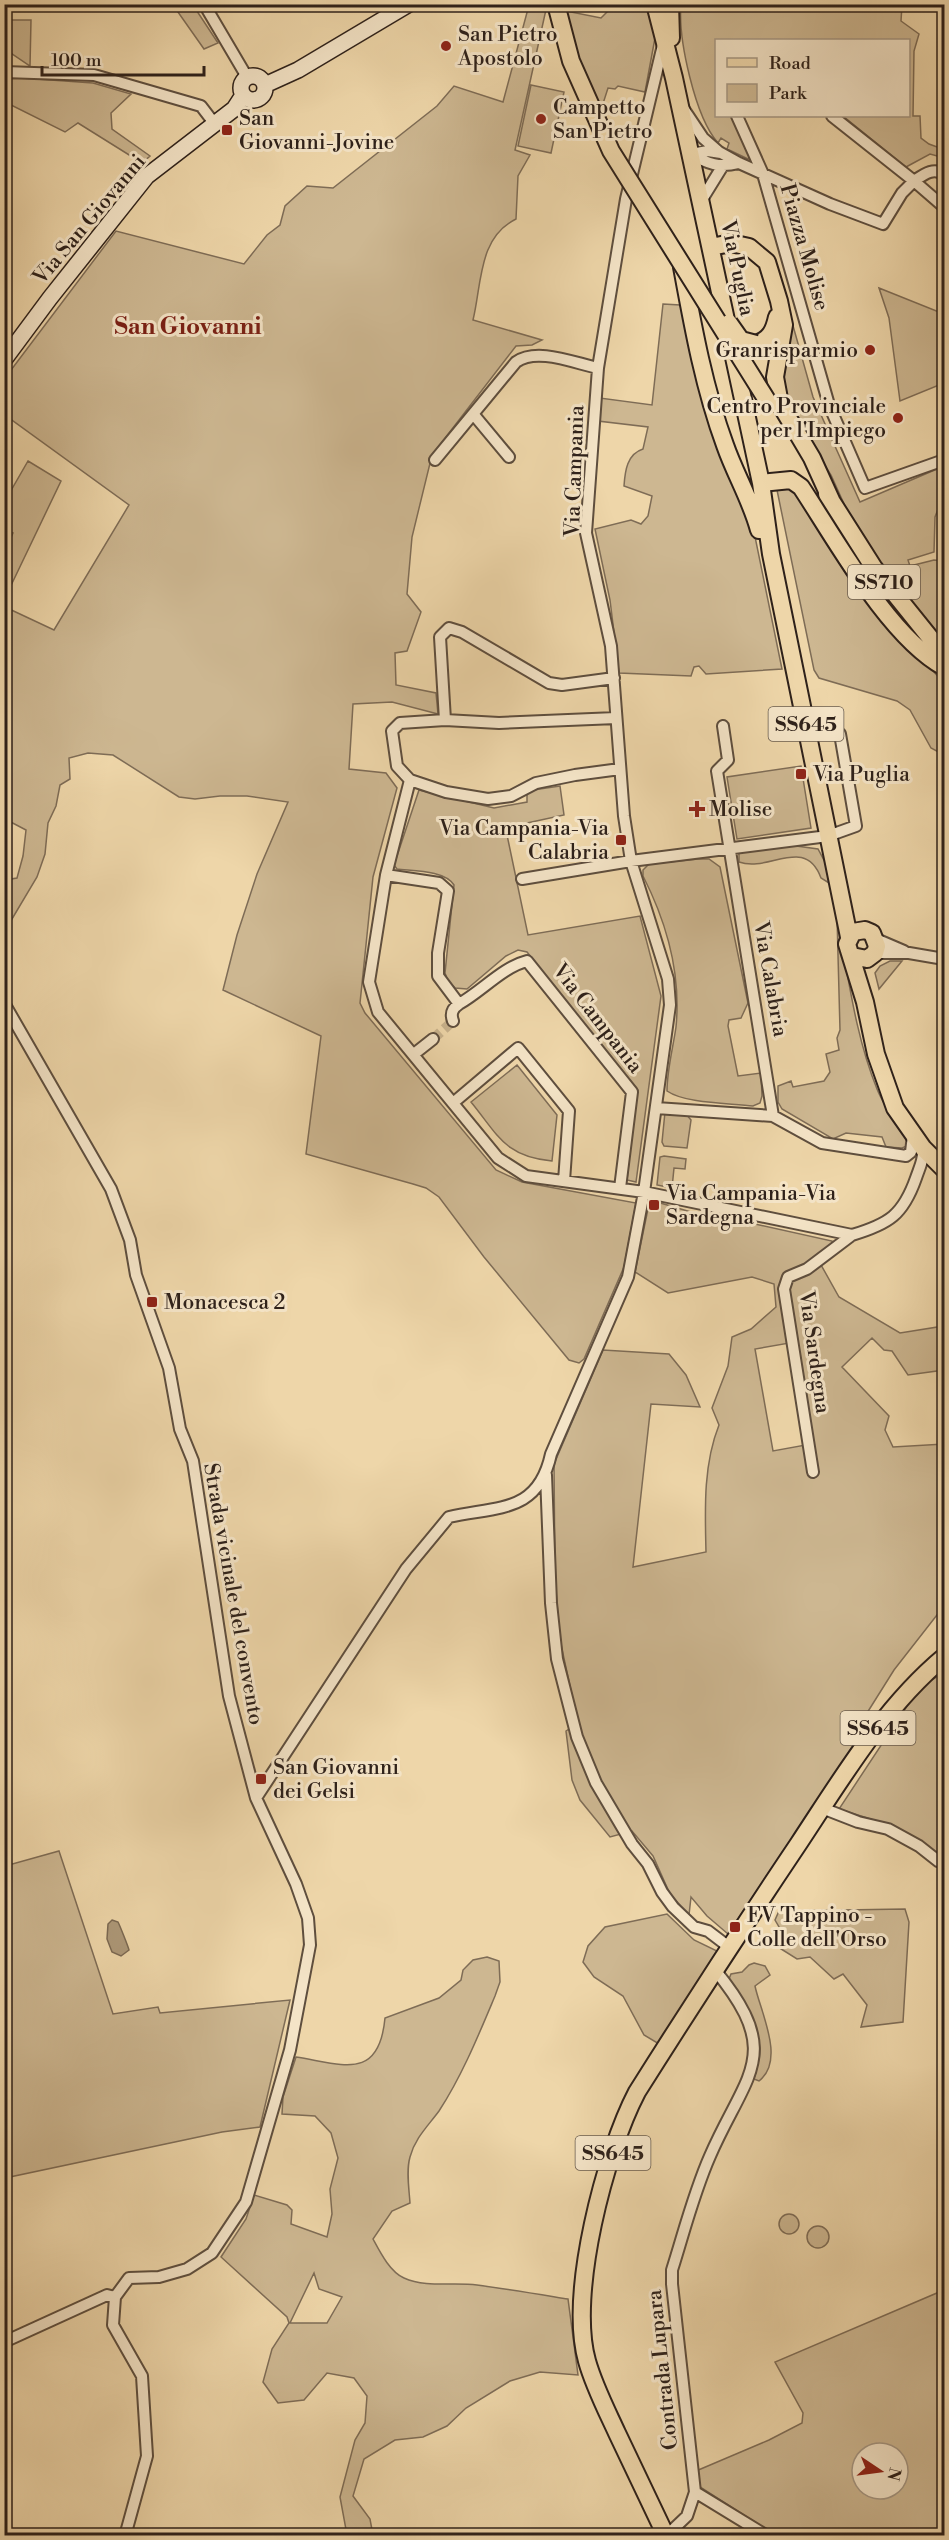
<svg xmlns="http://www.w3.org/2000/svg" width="949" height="2540" font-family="'Libre Bodoni',serif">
	<rect width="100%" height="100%" fill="#eed6a9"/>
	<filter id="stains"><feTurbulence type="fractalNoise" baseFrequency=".00333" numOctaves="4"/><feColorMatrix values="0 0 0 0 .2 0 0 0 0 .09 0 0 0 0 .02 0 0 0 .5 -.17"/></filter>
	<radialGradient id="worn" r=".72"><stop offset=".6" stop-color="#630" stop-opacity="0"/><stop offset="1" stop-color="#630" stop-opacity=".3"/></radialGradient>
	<!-- green -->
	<path fill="#cdb791" stroke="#7e6c56" stroke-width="1.5" fill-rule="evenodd" d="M173,5H193L218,43L204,49Z
		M529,5H547L515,150L530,155L518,176L516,219C478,238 482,283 473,320L542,340L532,345L516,346L432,455L412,537L407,594L421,612L407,651L395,653L396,685L436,693L438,714L392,702L353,704L349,769L386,773L397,788L373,877L360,1003L365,1013L496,1170L522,1182L636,1203L624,1267L584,1359L579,1363L569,1360L484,1257L439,1197L426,1188L413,1184L306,1154L321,1036L223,990L237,935L257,874L288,802L247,796H220L195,799L179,797L113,755L88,753L69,758L70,779L60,785L56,806L48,823L45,854L37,877L9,924L5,914V880L17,878L23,856L26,830L5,819V607L54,630L129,505L5,415V378L116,231L244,264L267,235L280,225L285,206L307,186L333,188L437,106L454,86L503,102Z
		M614,5H648L655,38L645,92L618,86L615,89L608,88L600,113L551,8L601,18Z
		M681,5H902L901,21L919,34L914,51L913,116H920L921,138L929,144L940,148L941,157L930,154L906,167L843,116H908V40H716V116H731L750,155L748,159L727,149L729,143L721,138L718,143C695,117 678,39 681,5Z
		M5,20H31L30,66L5,49Z
		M22,78L93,83L131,94L111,113L112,129L150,156L142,163L78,123L65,132L5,102V79Z
		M531,85L564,92L551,153L518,146Z
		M879,288L944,314V383L900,401L889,318Z
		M663,304L680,305L751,517L782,669L706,674L699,666L694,667L691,676L619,673L610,600L595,529L631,520L641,524L648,516L652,496L624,486C625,471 627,454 643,449L648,427L598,421L600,398L652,405Z
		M790,315L813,397L860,502L944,466V494L935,517L934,552L908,560L910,566L934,560L942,561L944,564V640L887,574L845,506L831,475L788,407L780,381Z
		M28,461L61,481L5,598V541L9,542L13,533L5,530V501Z
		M789,487L800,496L805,509L850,580L944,683V755L931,748L910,710L897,701L819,678L814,670L777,490Z
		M801,766L811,828L737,839L727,777Z
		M560,786L564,815L509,827L507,835L528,935L640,916L661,996L636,1182L627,1180L636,1090L527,952L518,950L506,956L467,989L455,988L448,981L445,973L454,885C445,870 413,871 397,869L394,865L419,790L494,808L527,802V794L533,790Z
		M789,845L818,849L826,864L829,883L821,878C805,835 769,873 739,862V853C754,848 772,849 789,845Z
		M698,859H709L720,867L748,1003L741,1018L729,1020L728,1026L738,1076L761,1073L762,1096L760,1103L753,1106C730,1103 686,1104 667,1091C667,1070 673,1048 676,1027C681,975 667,923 643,876V870L649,864Z
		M837,917C848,974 855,1035 877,1089C884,1107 898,1124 908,1141L907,1146L902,1148L886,1147L882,1137L846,1133L833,1139L782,1109L778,1102V1086L791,1081L793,1087L824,1081L830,1072L826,1054L839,1050L837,1038L840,1030Z
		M890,961H902L879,989L875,973L880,966Z
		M517,1065L557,1115L552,1161C505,1157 498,1135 471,1102Z
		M665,1112L686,1114L691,1120L687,1148L664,1146L662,1142Z
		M664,1156L686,1159L685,1169L674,1168L672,1188L657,1185L660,1157Z
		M657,1202L718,1220L723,1217L832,1241V1245L816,1256L839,1297L900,1333L944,1326V1370L908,1375L892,1351L884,1350L872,1338L842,1367L889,1416L885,1430L893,1447L944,1444V1606L894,1670L867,1713L869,1722L728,1934L707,1916L691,1897L689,1915L670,1894L653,1856L632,1831L610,1837L580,1800L572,1780L566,1731L578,1723L560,1640L555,1579L554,1464L603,1350L669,1354L686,1375L700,1407L651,1404L633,1567L706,1552C705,1510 703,1465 719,1425L712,1408L728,1366L732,1337L751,1329L776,1307L774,1284L752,1277L668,1293L635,1272L649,1204ZM789,1343L806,1445L773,1451L755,1349Z
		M944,1672V1857L886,1824L839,1809L911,1700L924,1685Z
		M59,1851L113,2014L158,2007L160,2013L290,2000L260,2127L222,2132L5,2178V1866Z
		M905,1909L909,1922L903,2022L861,2027L867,2005L843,1974L834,1979L810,1957L797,1959L778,1947L779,1927L775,1920L779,1911Z
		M667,1914L694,1940L717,1951L659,2044L644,2035L623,1996L594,1977L583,1962L588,1946L605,1927Z
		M487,1957L499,1961L500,1982L495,1996C479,2034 462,2076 439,2111C428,2126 415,2138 410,2157C406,2171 409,2188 410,2203L392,2211L373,2239C380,2252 390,2272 404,2278C426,2288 453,2282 477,2285C507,2289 537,2294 568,2299L578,2375L540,2372L510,2381L466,2408L447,2426L423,2437L395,2440L364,2459L353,2496L370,2519L373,2535H347L340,2497L355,2440L365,2423L367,2396L354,2378L327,2373L304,2400L278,2403L263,2382L272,2349L289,2323L287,2317L221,2257L246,2219L254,2195L287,2205L292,2210L291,2224L327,2237L332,2214L330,2189L338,2158L331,2133L315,2116L282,2114L283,2097L296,2057C342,2064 379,2082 385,2018L439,1998L461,1980L463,1970L473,1960ZM314,2273L319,2289L342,2297L327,2323H290Z
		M754,1963L765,1966L770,1975L755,1986C760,2011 786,2060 759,2081L754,2079C756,2069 760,2060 760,2050C759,2023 740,2002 729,1979L731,1974L742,1972L749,1965Z
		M779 2224a10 10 0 1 1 20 0a10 10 0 1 1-20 0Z
		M807 2237a11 11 0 1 1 22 0a11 11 0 1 1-22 0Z
		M944,2290V2535H775L700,2487L696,2471L769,2440L802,2423L803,2413L775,2362ZM862,2453H898V2489H862Z"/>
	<!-- water -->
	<path fill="#ad9878" stroke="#7a6852" stroke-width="1.5" d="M112,1920L118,1922C120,1926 128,1946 129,1950L121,1956L112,1952L107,1939L108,1924Z"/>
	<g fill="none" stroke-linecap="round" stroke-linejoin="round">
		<!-- street-tunnel -->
		<path stroke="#c8b28c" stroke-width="10" stroke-dasharray="10 5" stroke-linecap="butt" d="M433,1039L453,1021"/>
		<defs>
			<path id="street" d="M204,4L247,77
				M4,72L94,75L201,106L214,123
				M683,108L703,138L719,152
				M737,116L763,174L829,405L865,488L944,460
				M832,116L914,181C923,175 934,166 944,175
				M691,154L708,151L721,153L739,163L830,204L883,224L902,193L914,181L944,207
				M691,154C708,164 719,168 739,163
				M701,201L722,167
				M474,415L509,457
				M435,460L516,362C537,347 574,363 598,368
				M616,718L499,723L445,720L400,723L392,731L397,766L410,780L446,792L488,799L511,796L536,783L575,775L620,769
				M445,720L440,637L449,628L462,632L549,683L562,685L614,678
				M723,726L728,760L717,771L773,1116
				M410,780L386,875L369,982L378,1012L498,1158L526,1176L644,1192L852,1235C889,1224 903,1215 916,1178C920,1166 925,1158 922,1145
				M386,875L439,883L448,891L438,953V976L459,1004C482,991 503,967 527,961L632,1092L620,1188
				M522,879L631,861L828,836L856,826L840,734L805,720
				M876,939L904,951
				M875,953H909L944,959
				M4,1003L111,1189L130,1240L136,1275L169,1368L180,1429L193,1461L229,1696L256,1798L296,1884L308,1918L310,1945L290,2050L246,2202L212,2253L187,2269L159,2277L129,2278L115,2297L107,2295L4,2342
				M453,1021C450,1013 453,1008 459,1004
				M414,1054L433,1039
				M453,1103L518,1048L569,1111L564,1181
				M656,1108L773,1116L822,1143L906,1156L911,1152L913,1135
				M813,1472L784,1289L788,1277L807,1269L852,1235
				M546,1475L551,1603L557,1659L577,1737L596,1783L632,1844L648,1864L662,1892L673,1907L694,1927L708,1931L729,1947
				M256,1798L406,1569L449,1517C497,1506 538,1514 551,1454L628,1277L644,1192L670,1005L668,979L631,861L624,816L611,646L586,533L598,368L626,199L663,45
				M822,1808L858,1822L888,1829L919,1846L938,1861L944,1863
				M715,1970C785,2055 746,2073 710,2156C694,2192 684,2232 672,2270V2284L695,2492L767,2536
				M115,2297L113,2325L142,2376L147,2456L125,2536
				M666,2536L687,2516L695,2492"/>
			<path id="secondary" d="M241 88a12 12 0 1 1 24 0a12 12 0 1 1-24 0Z
				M265,85L298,70L409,4
				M4,360L50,298L147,176L234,109L243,95"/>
			<path id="primary" d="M655,4L674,78L761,483L771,554L849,937
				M670,4L671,38
				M711,247L731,243L749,247L767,262L779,301L784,325L775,377L780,404L812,458L832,502
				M682,267C693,327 704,388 725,445C735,474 751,500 759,530
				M756,344C770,339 774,331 777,317
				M761,483L791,480L801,487C836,540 889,637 944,667
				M827,494L874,568L944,655
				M852,956L867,959L875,953L877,946L872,933L865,930L853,932L847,944L865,1002L876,1054L895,1108L923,1148L944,1169
				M666,2536C649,2501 633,2467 617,2433C606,2409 594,2386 587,2361C568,2294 605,2153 637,2092C690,2008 744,1925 799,1843C842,1778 884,1707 944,1657"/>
		</defs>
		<!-- street casing -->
		<use href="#street" stroke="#5e4e3e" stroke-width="14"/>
		<!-- secondary casing -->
		<use href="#secondary" stroke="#2e211a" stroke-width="18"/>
		<!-- primary casing -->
		<use href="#primary" stroke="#2e211a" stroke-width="20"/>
		<!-- street -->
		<use href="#street" stroke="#f4e4c7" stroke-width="10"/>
		<!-- secondary -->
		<use href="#secondary" stroke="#f4e4c7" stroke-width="15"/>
		<!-- primary -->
		<use href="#primary" stroke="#eed6a9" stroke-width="16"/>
		<defs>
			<path id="primary-bridge" d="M556,4L571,61L611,151L770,405
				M729,323L741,340L756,344"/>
		</defs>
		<!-- primary-bridge casing -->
		<use href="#primary-bridge" stroke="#2e211a" stroke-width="20" stroke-linecap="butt"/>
		<!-- primary-bridge -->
		<use href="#primary-bridge" stroke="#eed6a9" stroke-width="16"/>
	</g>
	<!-- markers -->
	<g fill="#8f2418" stroke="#f4e4c7" stroke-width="2">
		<circle cx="446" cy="46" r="6"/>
		<circle cx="541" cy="119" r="6"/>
		<rect x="221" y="124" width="12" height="12" rx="3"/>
		<circle cx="870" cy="350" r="6"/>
		<circle cx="898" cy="418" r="6"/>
		<rect x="795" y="768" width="12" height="12" rx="3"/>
		<path d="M694 800h6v6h6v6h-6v6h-6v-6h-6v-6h6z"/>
		<rect x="615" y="834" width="12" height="12" rx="3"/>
		<rect x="648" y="1199" width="12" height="12" rx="3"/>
		<rect x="146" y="1296" width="12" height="12" rx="3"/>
		<rect x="255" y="1773" width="12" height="12" rx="3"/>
		<rect x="729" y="1921" width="12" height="12" rx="3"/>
	</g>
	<g text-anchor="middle" stroke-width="6" stroke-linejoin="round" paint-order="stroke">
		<!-- shield labels -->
		<g fill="#f4e4c7" stroke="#695c4e" stroke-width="1.5">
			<rect x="848" y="565" width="72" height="34" rx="4.5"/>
			<rect x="768.5" y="707" width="75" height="34" rx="4.5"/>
			<rect x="840.5" y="1711" width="75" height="34" rx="4.5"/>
			<rect x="575.5" y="2136" width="75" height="34" rx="4.5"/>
		</g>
		<g font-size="20" font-weight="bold" fill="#2e211a">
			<text x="884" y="589">SS710</text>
			<text x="806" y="731">SS645</text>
			<text x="878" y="1735">SS645</text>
			<text x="613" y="2160">SS645</text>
		</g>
		<!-- poi labels -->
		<g font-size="21" fill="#2e211a" stroke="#f4e4c7" text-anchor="start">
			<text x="458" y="41">San Pietro<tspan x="458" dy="24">Apostolo</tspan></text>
			<text x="553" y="114">Campetto<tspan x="553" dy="24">San Pietro</tspan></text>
			<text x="239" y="125">San<tspan x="239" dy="24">Giovanni-Jovine</tspan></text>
			<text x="858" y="357" text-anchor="end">Granrisparmio</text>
			<text x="886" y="413" text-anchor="end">Centro Provinciale<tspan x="886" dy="24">per l'Impiego</tspan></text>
			<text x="813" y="781">Via Puglia</text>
			<text x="709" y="816">Molise</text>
			<text x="609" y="835" text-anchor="end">Via Campania-Via<tspan x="609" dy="24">Calabria</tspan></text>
			<text x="666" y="1200">Via Campania-Via<tspan x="666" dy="24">Sardegna</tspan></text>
			<text x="164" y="1309">Monacesca 2</text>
			<text x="273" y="1774">San Giovanni<tspan x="273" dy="24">dei Gelsi</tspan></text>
			<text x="747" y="1922">FV Tappino -<tspan x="747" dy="24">Colle dell'Orso</tspan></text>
		</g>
		<!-- street labels -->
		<g font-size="21" fill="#2e211a" stroke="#f4e4c7">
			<text transform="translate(89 219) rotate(-50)" y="7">Via San Giovanni</text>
			<text transform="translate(805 247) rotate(74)" y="7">Piazza Molise</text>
			<text transform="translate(738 268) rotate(78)" y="7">Via Puglia</text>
			<text transform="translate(574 471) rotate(-88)" y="7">Via Campania</text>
			<text transform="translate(771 979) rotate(80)" y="7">Via Calabria</text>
			<text transform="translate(598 1018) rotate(52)" y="7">Via Campania</text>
			<text transform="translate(815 1352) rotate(82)" y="7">Via Sardegna</text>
			<text transform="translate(234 1594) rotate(80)" y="7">Strada vicinale del convento</text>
			<text transform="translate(662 2370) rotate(-96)" y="7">Contrada Lupara</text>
		</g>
		<!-- quarter labels -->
		<g font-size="24" font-weight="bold" fill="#7a1f14" stroke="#f4e4c7">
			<text x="188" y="334">San Giovanni</text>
		</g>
	</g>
	<!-- margin -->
	<rect width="949" height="2540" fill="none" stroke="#eed6a9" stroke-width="24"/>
	<rect x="6" y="6" width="937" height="2528" fill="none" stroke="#2e211a" stroke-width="3"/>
	<rect x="12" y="12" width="925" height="2516" fill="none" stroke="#2e211a" stroke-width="1.5"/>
	<!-- legend -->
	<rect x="715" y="39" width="195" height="78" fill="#f4e4c7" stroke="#a59682" stroke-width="1.5"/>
	<rect x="727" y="58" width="30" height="9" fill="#eed6a9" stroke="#a59682" stroke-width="1.5"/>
	<text x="769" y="69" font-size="18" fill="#2e211a">Road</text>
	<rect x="727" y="84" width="30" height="18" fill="#cdb791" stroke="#a59682" stroke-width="1.5"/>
	<text x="769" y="99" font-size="18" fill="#2e211a">Park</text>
	<!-- north arrow -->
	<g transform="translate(880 2471) rotate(103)"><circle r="28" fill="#f4e4c7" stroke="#a59682" stroke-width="1.5"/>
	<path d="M0-4.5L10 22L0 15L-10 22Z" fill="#8f2418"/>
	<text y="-9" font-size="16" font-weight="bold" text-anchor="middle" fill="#2e211a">N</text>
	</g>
	<!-- scale -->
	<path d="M42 66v9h162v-9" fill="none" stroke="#2e211a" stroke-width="3"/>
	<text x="51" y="66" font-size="18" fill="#2e211a" stroke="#f4e4c7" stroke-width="4.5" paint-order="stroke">100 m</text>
	<rect width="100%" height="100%" filter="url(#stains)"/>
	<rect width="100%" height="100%" fill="url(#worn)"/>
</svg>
